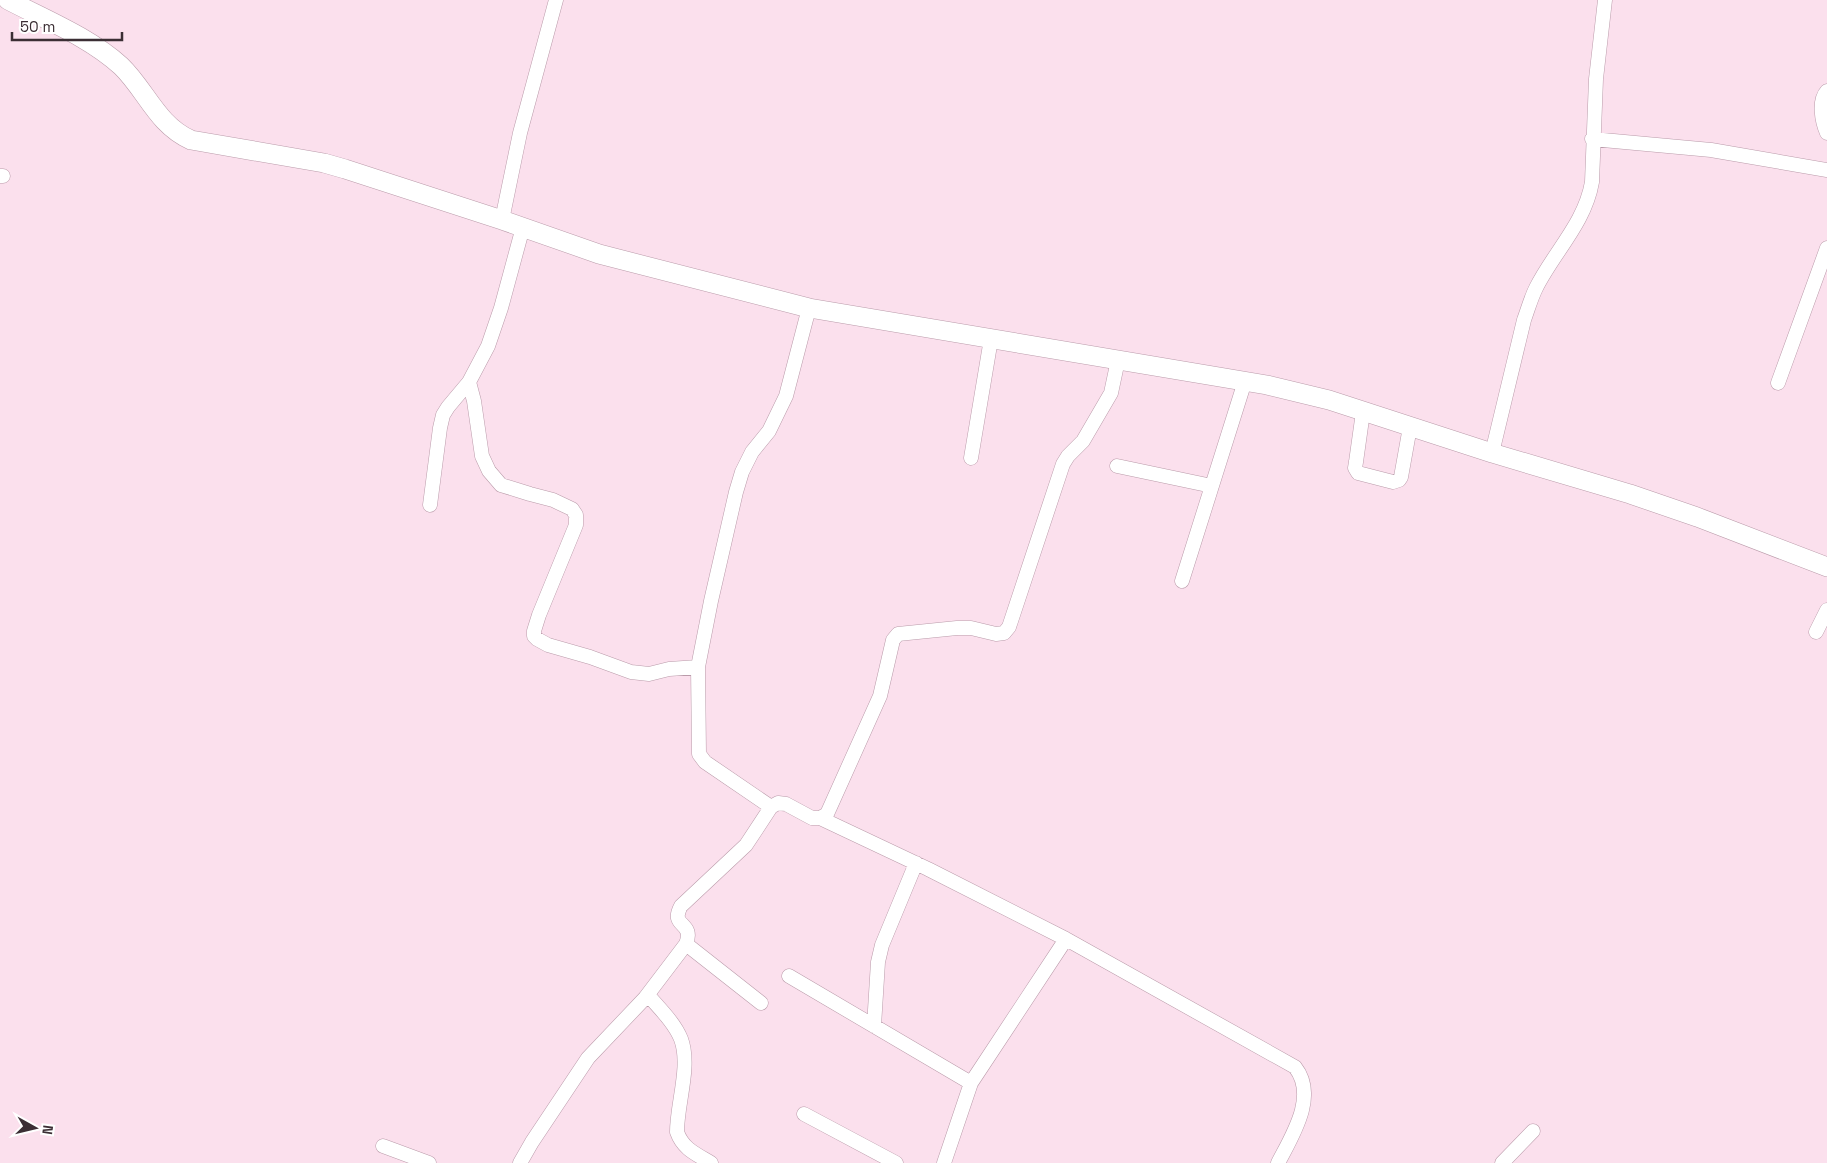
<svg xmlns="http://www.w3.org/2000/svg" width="1827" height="1163" font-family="'Space Grotesk',sans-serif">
	<rect width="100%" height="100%" fill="#fbe0ed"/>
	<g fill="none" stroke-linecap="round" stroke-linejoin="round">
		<defs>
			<path id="street" d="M1827,91C1818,101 1822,122 1827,133
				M1592,139L1711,150L1827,170
				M0,176H3
				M502,220L520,133L556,0
				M469,382L474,401L482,456L489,471L501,485L530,494L553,500L572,509L576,515V525L539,615L534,631V636L537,639L548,645L590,657L631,672L649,674L669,669L698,667
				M1778,383L1827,248
				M1363,412L1356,462L1355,468L1358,473L1393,482L1399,480L1401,477L1410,427
				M1492,453L1524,320C1528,309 1531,298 1536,288C1554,252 1585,223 1592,182L1596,79L1605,0
				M971,458L991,339
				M1117,466L1212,486
				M430,505L440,428L443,415L448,407L469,382L488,346L501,308L523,227
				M1182,581L1245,381
				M1816,632L1827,610
				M771,807L705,762L699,754L698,667L711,601L736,492L742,472L752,452L769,431L786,396L809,308
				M820,818L928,869L1066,939L1295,1067C1318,1096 1292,1136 1278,1163
				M686,944L761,1003
				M789,976L971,1083
				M648,995C659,1008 674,1022 681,1039C691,1066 677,1103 677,1132C683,1149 696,1154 711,1163
				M874,1026L878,962L882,945L916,863
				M804,1114L896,1163
				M383,1146L429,1163
				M520,1163L532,1142L588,1058L645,998L686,944C695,921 669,928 681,906L746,845L771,807L778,803L786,804L812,818H820L827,814L880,696L893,640L898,634L957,628H971L996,634L1004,633L1009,627L1063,464L1068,456L1083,441L1111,393L1118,360
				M944,1163L971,1083L1066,939
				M1502,1163L1533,1131"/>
			<path id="secondary" d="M8,0C46,20 89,37 121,66C146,90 157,125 191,140L324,163L345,169L502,220L599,254L809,308L1267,385L1329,400L1492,453L1630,494L1697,517L1827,567"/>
		</defs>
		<!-- street casing -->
		<use href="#street" stroke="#ba9baa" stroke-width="15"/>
		<!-- secondary casing -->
		<use href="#secondary" stroke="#ba9baa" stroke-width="20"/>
		<!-- street -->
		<use href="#street" stroke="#fff" stroke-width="14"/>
		<!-- secondary -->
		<use href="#secondary" stroke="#fff" stroke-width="19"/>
	</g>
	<!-- north arrow -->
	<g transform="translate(35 1128) rotate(98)" stroke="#ffffff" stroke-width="4" paint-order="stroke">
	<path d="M0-4L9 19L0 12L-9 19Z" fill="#3b2e34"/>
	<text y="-8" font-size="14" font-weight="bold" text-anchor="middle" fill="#3b2e34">N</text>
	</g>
	<!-- scale -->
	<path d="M12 32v8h110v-8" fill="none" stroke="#3b2e34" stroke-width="2.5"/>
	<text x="20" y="32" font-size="15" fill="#3b2e34" stroke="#ffffff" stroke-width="4" paint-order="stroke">50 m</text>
</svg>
